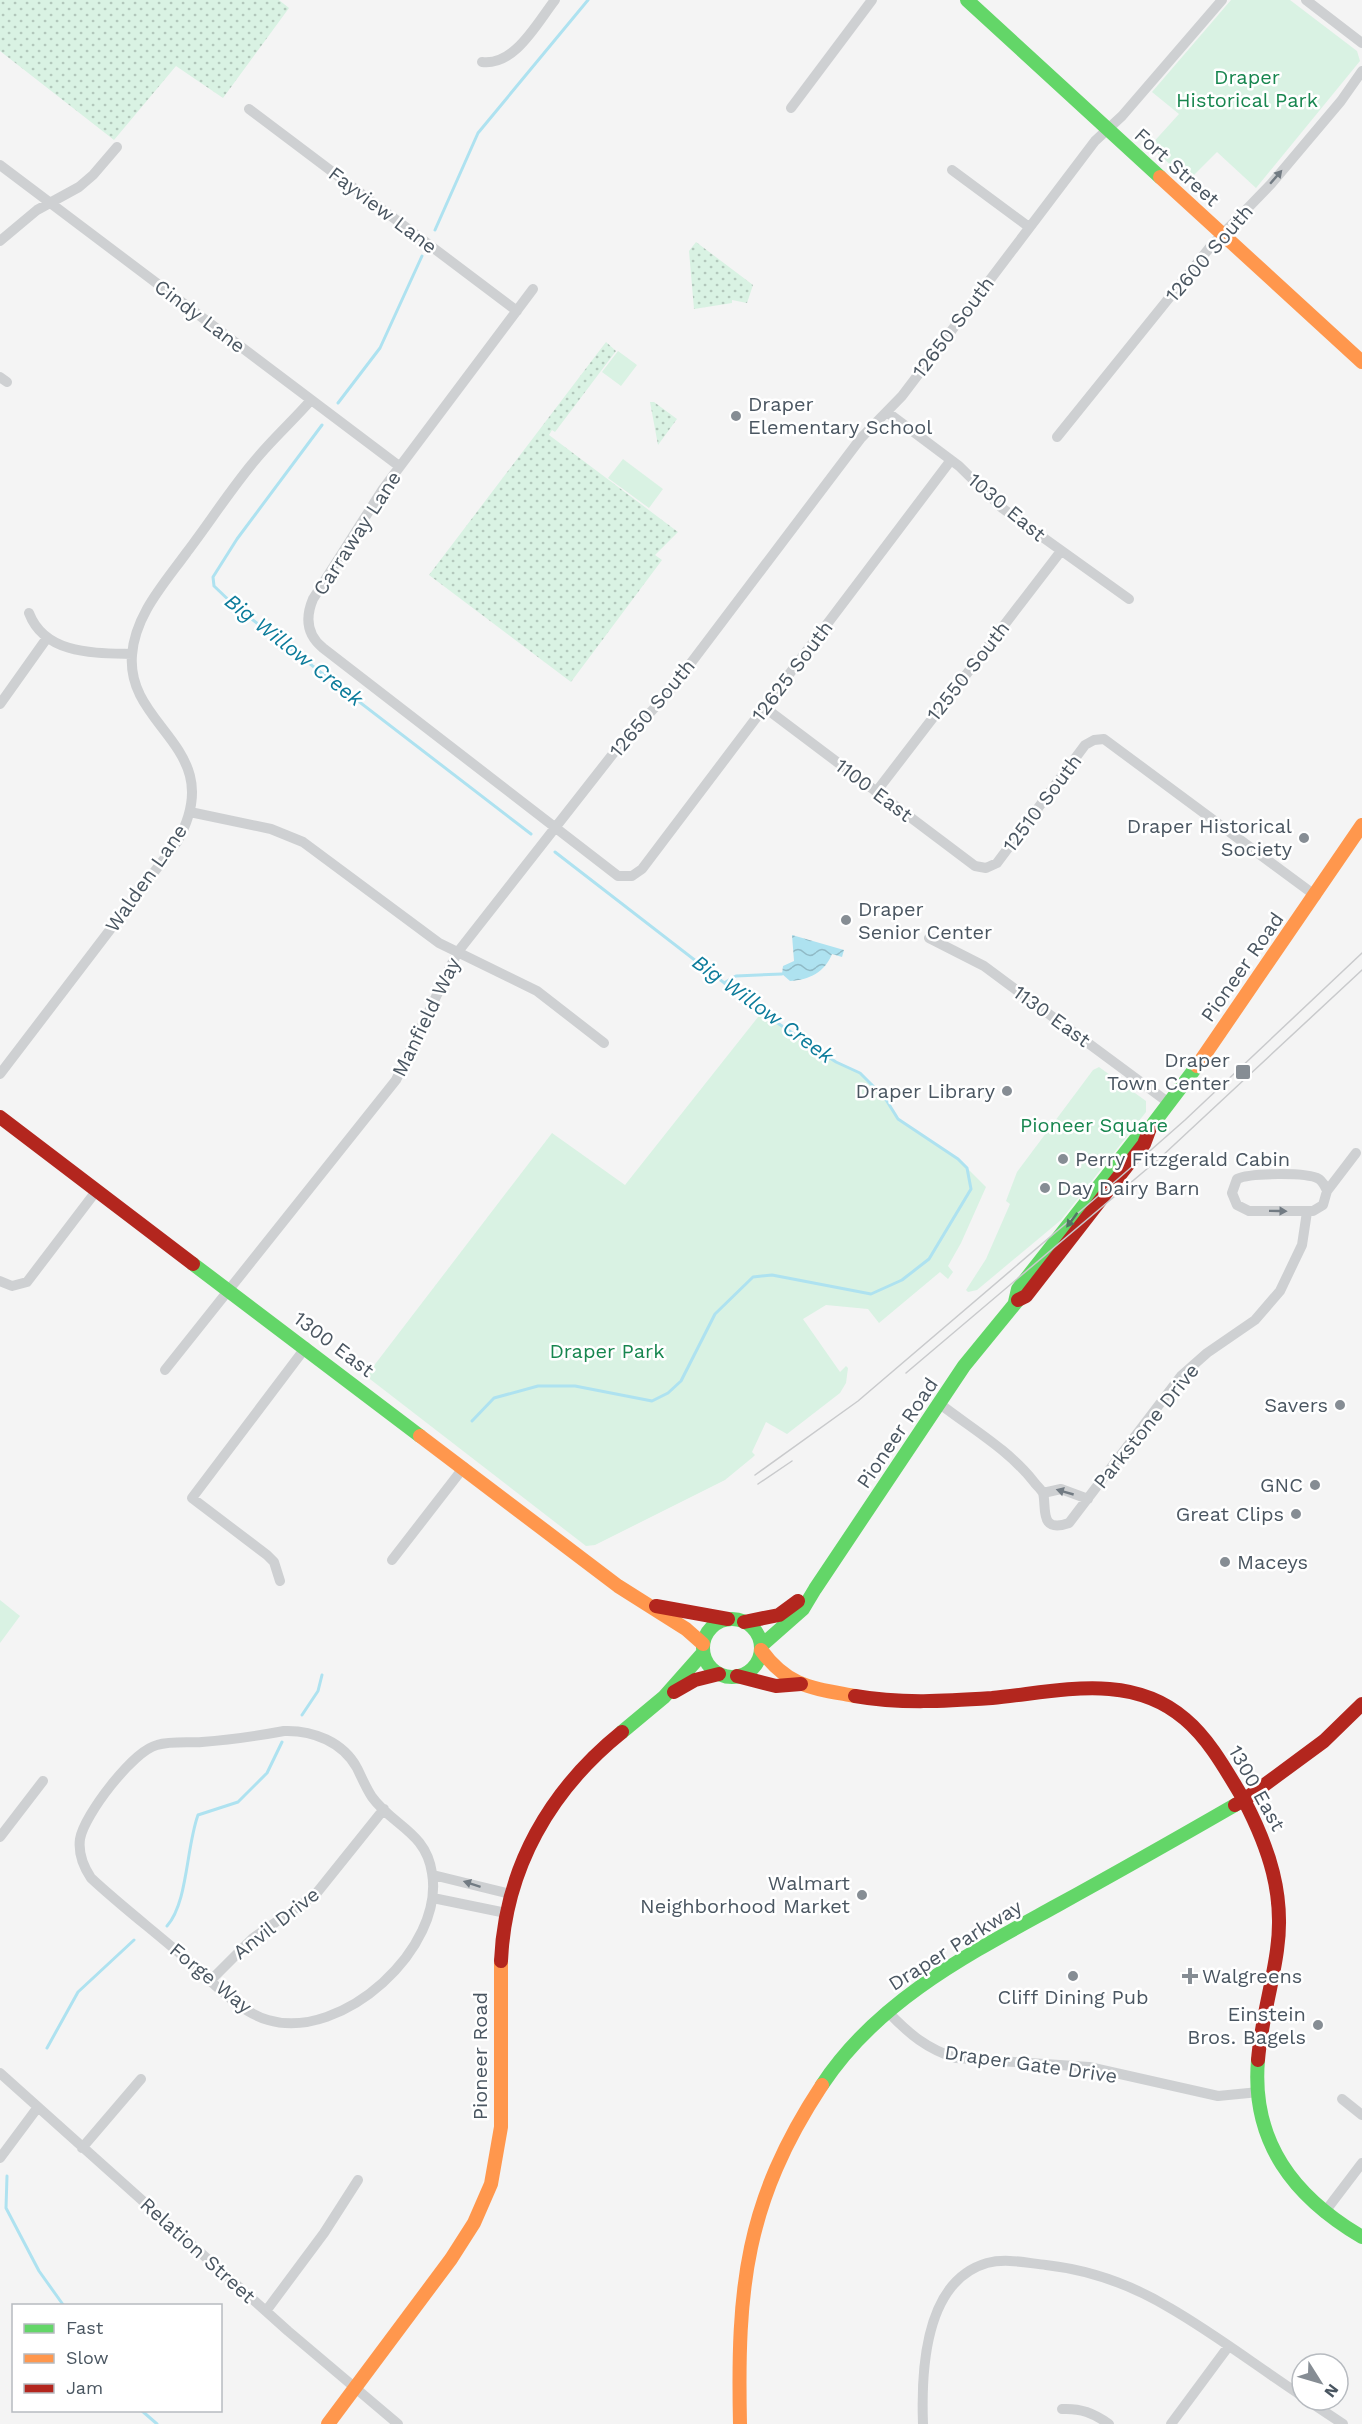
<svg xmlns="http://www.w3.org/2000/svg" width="1362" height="2424" font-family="'Work Sans',sans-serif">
	<defs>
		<pattern id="grass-dots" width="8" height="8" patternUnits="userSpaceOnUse" patternTransform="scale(1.5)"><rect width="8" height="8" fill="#d9f2e3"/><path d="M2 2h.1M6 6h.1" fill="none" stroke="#b2c7bb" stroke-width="1.8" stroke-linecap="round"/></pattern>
		<pattern id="water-waves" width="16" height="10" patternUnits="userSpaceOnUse" patternTransform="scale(1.5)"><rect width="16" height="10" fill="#aee2f0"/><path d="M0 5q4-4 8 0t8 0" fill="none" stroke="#90bac6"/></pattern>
	</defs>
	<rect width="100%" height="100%" fill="#f4f4f4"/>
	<!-- grass -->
	<path fill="url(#grass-dots)" d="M0,0H279L289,8L223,98L176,66L114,140L0,51Z
		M696,242L753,285L747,303L732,300V303L694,309L689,251Z
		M606,342L616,351L555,432L552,430L549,435L678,532L655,555L662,560L571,682L429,575Z
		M650,402H654L677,419L658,445Z"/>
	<!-- green -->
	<path fill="#d9f2e3" d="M1231,0H1290L1357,51L1360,61L1256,188L1217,152L1188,181L1150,146L1179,114L1152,92Z
		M618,351L637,365L621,386L602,372Z
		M623,459L663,489L649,508L608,478Z
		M762,1012L836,1062L860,1073L885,1098L898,1119L958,1159L986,1187L961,1243L948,1266L953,1272L948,1279L940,1272L879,1323L868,1309L826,1305L803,1319L840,1372L846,1366L848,1368L846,1383L840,1393L787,1434L766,1422L752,1452L755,1455L753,1457L725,1480L595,1545L586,1546L366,1376L552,1133L625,1185Z
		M1099,1067L1146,1101V1112L1061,1220L977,1290L968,1292L966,1290L986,1259L1010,1204L1006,1201L1017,1172L1093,1070Z
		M0,1600L20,1616L0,1643Z"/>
	<!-- water -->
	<path fill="url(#water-waves)" d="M792,935L844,950L842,957L832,954C825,972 809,980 790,981L782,974L783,966L794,961Z"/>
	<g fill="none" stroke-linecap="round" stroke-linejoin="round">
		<!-- stream -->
		<path stroke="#aee2f0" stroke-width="3" d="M435,230L478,133L588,0
			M338,403L380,348L422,256
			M322,425L237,539L213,577L214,586L236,607L531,834
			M724,983L736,976L782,974
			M472,1421L494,1398L538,1386H575L652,1401L668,1393L681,1381L715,1314L753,1277L772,1275L871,1294L902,1280L929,1259L971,1189L967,1168L958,1159L898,1119L885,1098L860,1073L836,1062L767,1016L555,852
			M302,1715L318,1691L322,1675
			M167,1926C188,1902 186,1848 198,1815L238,1802L267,1773L282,1742
			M47,2048L78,1992L134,1940
			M7,2176L6,2208L39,2271L64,2306
			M141,2410L157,2424"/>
		<!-- street -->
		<path stroke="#ced0d2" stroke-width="10" d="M1306,0L1362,43
			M482,62C515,66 537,23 555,0
			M791,108L872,0
			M249,109L517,311
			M0,165L399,466
			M952,170L1029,227
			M0,241L37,210L79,187L93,175L117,147
			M533,289L383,489L313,599C305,618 307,635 323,648L618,876H632L642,869L951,460
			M0,377L7,382
			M887,412L959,466L1002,508L1129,599
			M1057,437L1211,246L1271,184L1341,101L1362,71
			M29,613C45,655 95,653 132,654
			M0,704L47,638
			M764,707L975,866L986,868L997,863L1085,745L1094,740L1104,739L1316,896
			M876,792L1061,551
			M190,812L271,829L303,842L439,943L537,991L604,1043
			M929,938L984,966L1169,1103
			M0,1074L177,842C230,748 126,729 132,655C135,615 164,584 187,552C209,523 229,492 252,464C270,441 292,422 311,400
			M1327,1191C1325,1186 1323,1182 1319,1179C1307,1172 1249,1173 1237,1179L1232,1193L1237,1205L1249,1211H1313L1323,1205L1327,1191L1356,1153
			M0,1281L12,1286L27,1282L97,1190
			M165,1370L396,1080L457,953L616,750L669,692L861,438L902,396L1095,141L1122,116L1222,0
			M940,1404C971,1428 1009,1450 1034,1482C1036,1485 1041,1489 1043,1493C1047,1506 1038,1534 1069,1523L1181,1376L1207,1353L1255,1320L1280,1291L1302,1245L1307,1212
			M1043,1493L1061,1489L1088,1499
			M392,1560L464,1467
			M280,1581L274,1562L267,1555L192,1498L306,1347
			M284,1731C313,1730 343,1742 357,1768C362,1778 366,1788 372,1797C393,1826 426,1832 432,1873C445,1948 342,2042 268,2020C237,2011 209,1978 185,1958C154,1931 121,1906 91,1878C83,1866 78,1854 80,1839C84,1815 133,1751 157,1745C171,1741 187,1743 202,1742C230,1740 257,1736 284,1731Z
			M0,1837L43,1781
			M433,1875L510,1894
			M433,1898L506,1913
			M211,1980L253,1938L315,1895L384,1809
			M888,2012C909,2034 927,2049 956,2058L1089,2067L1218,2096L1259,2092
			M0,2073L288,2331L398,2424
			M1342,2099L1362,2115
			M82,2148L141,2079
			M0,2158L38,2107
			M1324,2213L1362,2163
			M266,2311L324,2233L358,2180
			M1307,2400L1343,2424
			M1062,2409C1081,2408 1093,2413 1109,2424
			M923,2424C921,2370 925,2281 987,2263C1006,2258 1027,2263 1046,2265C1090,2270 1132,2285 1170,2308C1215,2334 1258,2367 1302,2396
			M1171,2424L1228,2347"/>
		<!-- fast -->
		<path stroke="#63d668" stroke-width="14" d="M967,0L1160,177
			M193,1264L420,1436
			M1015,1302L1018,1289L1135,1140L1150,1128L1197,1066
			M703 1648a29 29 0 1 1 58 0a29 29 0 1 1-58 0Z
			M761,1646L803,1609L815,1589L964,1366L1018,1300
			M622,1732L664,1697L703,1653
			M1258,2060C1251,2142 1294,2197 1362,2237
			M822,2085C878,2000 969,1954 1056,1906C1116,1873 1176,1839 1235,1805"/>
		<!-- slow -->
		<path stroke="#ff974d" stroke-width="14" d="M1160,177L1362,362
			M1197,1066L1362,825
			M420,1436L618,1586L686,1629L703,1644
			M761,1650C788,1687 812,1688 855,1696
			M328,2424L451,2259L474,2223L491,2184L501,2127V1961
			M740,2424C737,2288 745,2202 822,2085"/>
		<!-- jam -->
		<path stroke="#b3261e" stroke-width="14" d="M0,1117L193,1264
			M1018,1300L1026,1296L1144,1144L1150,1128
			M656,1606L728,1619
			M744,1622L779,1615L798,1601
			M737,1676L776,1686L801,1684
			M674,1692L695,1680L719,1674
			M855,1696C900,1704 947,1701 992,1698C1057,1692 1130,1671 1185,1719C1210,1740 1227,1772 1244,1800L1235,1805
			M501,1961C505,1868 550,1790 622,1732
			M1258,2060C1261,2022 1272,1987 1277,1950C1285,1895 1269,1848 1244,1800L1324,1741L1362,1704"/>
		<!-- tram -->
		<path stroke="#c9cacc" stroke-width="1.5" d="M906,1373L1161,1157L1362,970
			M755,1475L858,1401L1118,1179L1185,1120L1362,953
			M758,1484L792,1461"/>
	</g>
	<!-- one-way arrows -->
	<defs><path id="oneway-solid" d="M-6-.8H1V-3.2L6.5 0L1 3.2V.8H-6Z" transform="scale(1.5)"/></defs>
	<g fill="#727b83">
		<use href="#oneway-solid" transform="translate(1276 177) rotate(-49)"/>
		<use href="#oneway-solid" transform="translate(1278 1211) rotate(1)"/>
		<use href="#oneway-solid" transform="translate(1065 1492) rotate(-164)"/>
		<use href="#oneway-solid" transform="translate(472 1884) rotate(-162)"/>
	</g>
	<use fill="#507663" href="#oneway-solid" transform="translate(1072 1220) rotate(127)"/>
	<!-- markers -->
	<g fill="#868d94" stroke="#fff" stroke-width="2">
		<circle cx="736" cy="416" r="6"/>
		<circle cx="1304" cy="838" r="6"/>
		<circle cx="846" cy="920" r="6"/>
		<rect x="1235" y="1064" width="16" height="16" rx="3"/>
		<circle cx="1007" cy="1091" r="6"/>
		<circle cx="1063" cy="1159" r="6"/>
		<circle cx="1045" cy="1188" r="6"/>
		<circle cx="1340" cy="1405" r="6"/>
		<circle cx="1315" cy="1485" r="6"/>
		<circle cx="1296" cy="1514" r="6"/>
		<circle cx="1225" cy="1562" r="6"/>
		<circle cx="862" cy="1895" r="6"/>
		<circle cx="1073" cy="1976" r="6"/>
		<path d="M1187 1967h6v6h6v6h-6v6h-6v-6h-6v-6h6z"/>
		<circle cx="1318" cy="2025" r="6"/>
	</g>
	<g text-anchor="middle" stroke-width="5" stroke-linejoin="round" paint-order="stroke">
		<!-- park labels -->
		<g font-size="20" fill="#17864f" stroke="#fff">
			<text x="1247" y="84">Draper<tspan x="1247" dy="23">Historical Park</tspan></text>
			<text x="1094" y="1132">Pioneer Square</text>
			<text x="607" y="1358">Draper Park</text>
		</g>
		<!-- street labels -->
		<g font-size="20" fill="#4a5661" stroke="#fff">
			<text transform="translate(1177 167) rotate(42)" y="7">Fort Street</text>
			<text transform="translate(383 210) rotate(37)" y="7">Fayview Lane</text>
			<text transform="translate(1209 253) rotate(-49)" y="7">12600 South</text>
			<text transform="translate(200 316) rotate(37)" y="7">Cindy Lane</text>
			<text transform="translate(953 327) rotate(-53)" y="7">12650 South</text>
			<text transform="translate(1007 507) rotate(40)" y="7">1030 East</text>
			<text transform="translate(357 533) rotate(-57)" y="7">Carraway Lane</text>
			<text transform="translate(792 671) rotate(-53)" y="7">12625 South</text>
			<text transform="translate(968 671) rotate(-52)" y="7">12550 South</text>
			<text transform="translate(652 708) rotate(-50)" y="7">12650 South</text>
			<text transform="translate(874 790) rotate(37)" y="7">1100 East</text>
			<text transform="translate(1042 803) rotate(-53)" y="7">12510 South</text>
			<text transform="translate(146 878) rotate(-55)" y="7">Walden Lane</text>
			<text transform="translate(1242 967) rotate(-55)" y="7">Pioneer Road</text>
			<text transform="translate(1052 1016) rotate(36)" y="7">1130 East</text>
			<text transform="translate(426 1017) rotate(-64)" y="7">Manfield Way</text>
			<text transform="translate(334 1344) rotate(37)" y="7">1300 East</text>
			<text transform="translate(1146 1426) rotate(-51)" y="7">Parkstone Drive</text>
			<text transform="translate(897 1433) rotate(-56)" y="7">Pioneer Road</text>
			<text transform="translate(1257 1788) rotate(61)" y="7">1300 East</text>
			<text transform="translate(276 1923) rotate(-38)" y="7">Anvil Drive</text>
			<text transform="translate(955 1945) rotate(-32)" y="7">Draper Parkway</text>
			<text transform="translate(211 1978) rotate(39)" y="7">Forge Way</text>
			<text transform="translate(480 2056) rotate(-90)" y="7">Pioneer Road</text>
			<text transform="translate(1031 2064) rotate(8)" y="7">Draper Gate Drive</text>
			<text transform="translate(198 2250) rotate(42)" y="7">Relation Street</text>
		</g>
		<!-- poi labels -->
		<g font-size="20" fill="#4a5661" stroke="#fff" text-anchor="end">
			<text x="748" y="411" text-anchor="start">Draper<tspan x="748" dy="23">Elementary School</tspan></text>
			<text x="1292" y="833">Draper Historical<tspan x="1292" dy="23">Society</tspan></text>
			<text x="858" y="916" text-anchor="start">Draper<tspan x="858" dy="23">Senior Center</tspan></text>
			<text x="1230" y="1067">Draper<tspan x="1230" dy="23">Town Center</tspan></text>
			<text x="995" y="1098">Draper Library</text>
			<text x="1075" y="1166" text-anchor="start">Perry Fitzgerald Cabin</text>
			<text x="1057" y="1195" text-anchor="start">Day Dairy Barn</text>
			<text x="1328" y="1412">Savers</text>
			<text x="1303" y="1492">GNC</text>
			<text x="1284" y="1521">Great Clips</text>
			<text x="1237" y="1569" text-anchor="start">Maceys</text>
			<text x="850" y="1890">Walmart<tspan x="850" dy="23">Neighborhood Market</tspan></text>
			<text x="1202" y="1983" text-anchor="start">Walgreens</text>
			<text x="1073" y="2004" text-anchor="middle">Cliff Dining Pub</text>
			<text x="1306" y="2021">Einstein<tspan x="1306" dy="23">Bros. Bagels</tspan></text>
		</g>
		<!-- water labels -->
		<g font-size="21" font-style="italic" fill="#0c7c9b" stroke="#fff">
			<text transform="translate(294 650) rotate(38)" y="7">Big Willow Creek</text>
			<text transform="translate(763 1009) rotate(36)" y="7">Big Willow Creek</text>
		</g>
	</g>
	<!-- legend -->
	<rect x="12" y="2304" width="210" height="108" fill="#ffffff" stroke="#b7bbc0" stroke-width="1.5"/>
	<rect x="24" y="2324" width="30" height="9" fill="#63d668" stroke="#b7bbc0" stroke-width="1.5"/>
	<text x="66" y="2334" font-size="18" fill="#4a5661">Fast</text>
	<rect x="24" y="2354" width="30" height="9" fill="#ff974d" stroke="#b7bbc0" stroke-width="1.5"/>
	<text x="66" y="2364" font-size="18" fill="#4a5661">Slow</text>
	<rect x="24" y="2384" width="30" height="9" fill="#b3261e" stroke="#b7bbc0" stroke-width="1.5"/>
	<text x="66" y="2394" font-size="18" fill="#4a5661">Jam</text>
	<!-- north arrow -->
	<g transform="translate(1320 2382) rotate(127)"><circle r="28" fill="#ffffff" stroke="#b7bbc0" stroke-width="1.5"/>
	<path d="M0-4.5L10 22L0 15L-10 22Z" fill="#868d94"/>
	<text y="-9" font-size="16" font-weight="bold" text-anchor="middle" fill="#4a5661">N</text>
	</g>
</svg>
